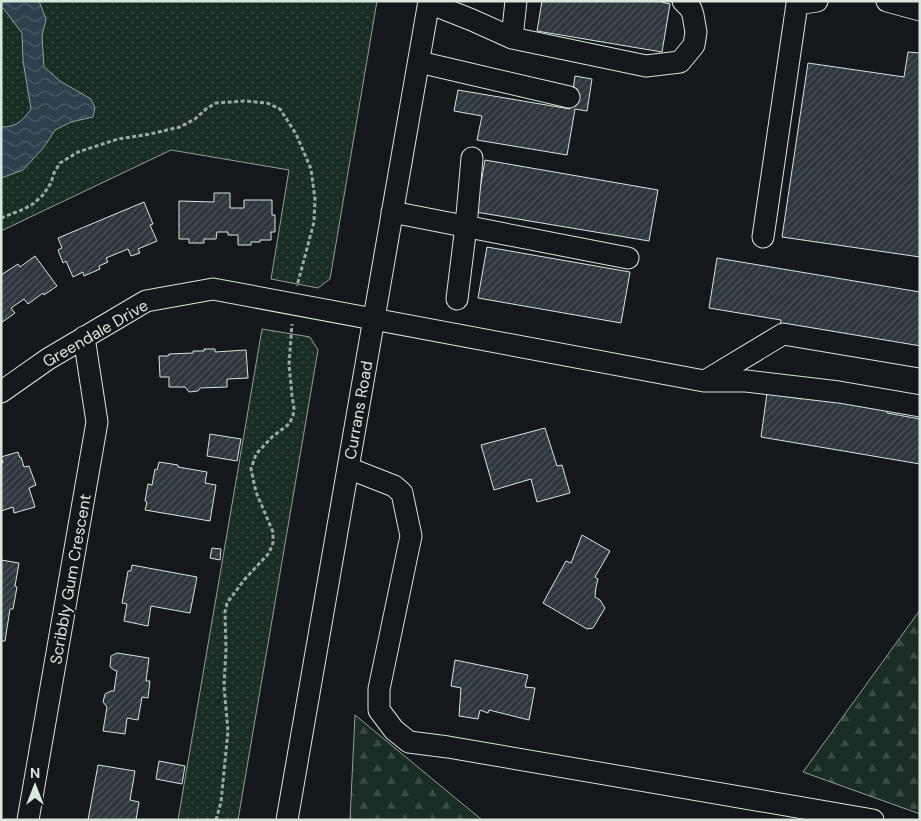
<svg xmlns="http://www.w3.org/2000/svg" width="921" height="821" font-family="'DM Sans',sans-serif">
	<defs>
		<pattern id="forest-firs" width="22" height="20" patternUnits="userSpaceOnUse" patternTransform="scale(1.25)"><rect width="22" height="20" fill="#1a2d24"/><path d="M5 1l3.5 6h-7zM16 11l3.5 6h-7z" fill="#3b4b43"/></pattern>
		<pattern id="park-dots" width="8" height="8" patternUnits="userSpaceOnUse" patternTransform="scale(1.25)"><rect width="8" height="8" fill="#1a2d24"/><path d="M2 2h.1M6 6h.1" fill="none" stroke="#3b4b43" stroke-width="1.8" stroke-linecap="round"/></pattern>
		<pattern id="water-waves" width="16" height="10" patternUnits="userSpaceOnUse" patternTransform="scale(1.25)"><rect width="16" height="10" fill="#2f3f4d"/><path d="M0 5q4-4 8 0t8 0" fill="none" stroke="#4c5b66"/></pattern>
		<pattern id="building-hatch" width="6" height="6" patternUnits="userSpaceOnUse" patternTransform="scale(1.25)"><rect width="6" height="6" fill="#2c363c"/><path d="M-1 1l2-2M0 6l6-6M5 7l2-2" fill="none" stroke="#4a5358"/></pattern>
	</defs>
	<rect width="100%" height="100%" fill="#14181c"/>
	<!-- forest -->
	<path fill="url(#forest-firs)" stroke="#939e99" d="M920,610V814L803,772Z
		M355,715L482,820H350Z"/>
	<!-- park -->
	<path fill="url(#park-dots)" stroke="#939e99" d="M1,1H377L330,279L318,288L271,279L289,170L171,150L1,231Z
		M262,329L310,337L318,350L238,820H178Z"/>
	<!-- water -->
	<path fill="url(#water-waves)" stroke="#939e99" d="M1,1H39L46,19L42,36L44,67L60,81L91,99L95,108L93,117L71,122L55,130L44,147L23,170L1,178V127C17,127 22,121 31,109L23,61L22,33L3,8L1,7Z"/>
	<!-- building -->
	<path fill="url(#building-hatch)" stroke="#d8e6dc" d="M542,1H657L670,4L662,52L537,31Z
		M908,52L920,53V257L782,237L808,63L904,77Z
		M575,76L592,79L587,111L575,109L567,155L477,140L482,116L454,111L458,90L570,109Z
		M485,160L658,190L649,241L476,212Z
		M214,193H230V208H244V200H272V215H275V232H271V240H260V242H251V245H238V235H228V232H217L216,239H204V243H189V239H179V201L214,202Z
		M144,202L153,224L150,225L157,241L138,249L140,253L131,256L128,249L106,258L108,262L99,266L100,269L84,276L83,272L73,277L66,261L63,263L58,250L62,248L58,238Z
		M487,247L630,272L621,323L478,298Z
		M35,256L57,286L44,295L43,293L28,304L24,299L11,308L15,313L1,323V275L18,264L20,267Z
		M717,258L920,292V350L780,327L781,320L709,308Z
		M204,349H215V352L246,350L248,378L227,379V387L200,388L198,391L189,392L185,387H169V377H160L159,356H168L169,354L193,353V351H204Z
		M803,391L888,406L887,413L920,419V464L761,437L767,393L802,399Z
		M545,428L557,466L562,465L570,493L537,502L531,479L494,490L481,445Z
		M210,434L241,439L237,461L207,456Z
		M18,452L20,458L21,457L24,467L29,466L36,485L29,488L35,507L14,513L13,507L1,511V463H3L1,457Z
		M159,462L178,465V467L207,472L205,483L216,485L210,521L145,510L147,502L145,501L148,484L152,485L155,469L157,470Z
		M582,535L610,551L595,577L598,579L596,587L595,597L600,600L605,608L593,628L587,629L543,603L566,561L571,563Z
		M212,548L221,549L220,560L210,558Z
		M1,560L19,563L15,586L17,587L13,609H10L5,641H1Z
		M132,565L197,577L190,613L151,606L148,626L124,621L127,604L122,603L128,571H131Z
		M117,653L149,658L146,681H150L148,698L142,697L138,720L127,718L125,734L103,731L107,707L103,702L105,694L111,691H114L117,671L114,670L110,667L111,656Z
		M455,660L528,675L525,687L535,688L529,720L489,710L488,713L480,710L478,719L459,716L461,688L451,686Z
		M159,761L185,766L182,784L156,779Z
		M98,765L135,771L130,800L139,802L136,820H88Z"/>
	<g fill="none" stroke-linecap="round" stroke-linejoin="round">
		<defs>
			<path id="minor" d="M887,1L920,10
				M429,3L472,20L512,38L646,66L680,62L694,45L696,32L693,15L691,9L683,1
				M512,38L516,1
				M419,62L569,97
				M392,212L628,258
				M763,237L797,4L817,1
				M457,299L466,226L472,158
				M705,381L783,334L920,357
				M1,392L48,359L146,301L213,289L704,381H746L839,392L920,406
				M348,468L394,486L402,493L411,536L379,689V710L394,730L409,742L448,747L873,820
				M28,820L97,422L84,337
				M287,820L429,1"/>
		</defs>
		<!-- minor casing -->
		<use href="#minor" stroke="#d8e6dc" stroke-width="23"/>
		<!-- path -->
		<path stroke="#9da8a2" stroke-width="3" stroke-dasharray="4 2.5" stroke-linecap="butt" d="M1,218L24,209L33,204L43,195L51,183L54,173L60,163L78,152L118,139L150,134L180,127L195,119L206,109L216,103L244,101L267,103L280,109L296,134L311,169L315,199L314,222L297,286
			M216,820L221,802L228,731L224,686L226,649L225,612L227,603L244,580L269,553L273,543V532L256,492L251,469L256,454L272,437L289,424L293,416L294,408L292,396L289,364L292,324"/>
		<!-- minor -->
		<use href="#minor" stroke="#14181c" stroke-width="21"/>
	</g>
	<g text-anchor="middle" stroke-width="4" stroke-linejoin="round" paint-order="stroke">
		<!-- street labels -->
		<g font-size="16" fill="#d8e6dc" stroke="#14181c">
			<text transform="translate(95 333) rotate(-30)" y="6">Greendale Drive</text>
			<text transform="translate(358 410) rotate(-80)" y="6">Currans Road</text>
			<text transform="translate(70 579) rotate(-80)" y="6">Scribbly Gum Crescent</text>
		</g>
	</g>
	<!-- border -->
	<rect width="921" height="821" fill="none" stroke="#d8e6dc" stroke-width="5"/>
	<!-- north arrow -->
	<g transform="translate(35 786)" stroke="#14181c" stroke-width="4" paint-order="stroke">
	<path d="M0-4L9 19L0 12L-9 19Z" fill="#d8e6dc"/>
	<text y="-8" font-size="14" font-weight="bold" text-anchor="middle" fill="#d8e6dc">N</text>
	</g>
</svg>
